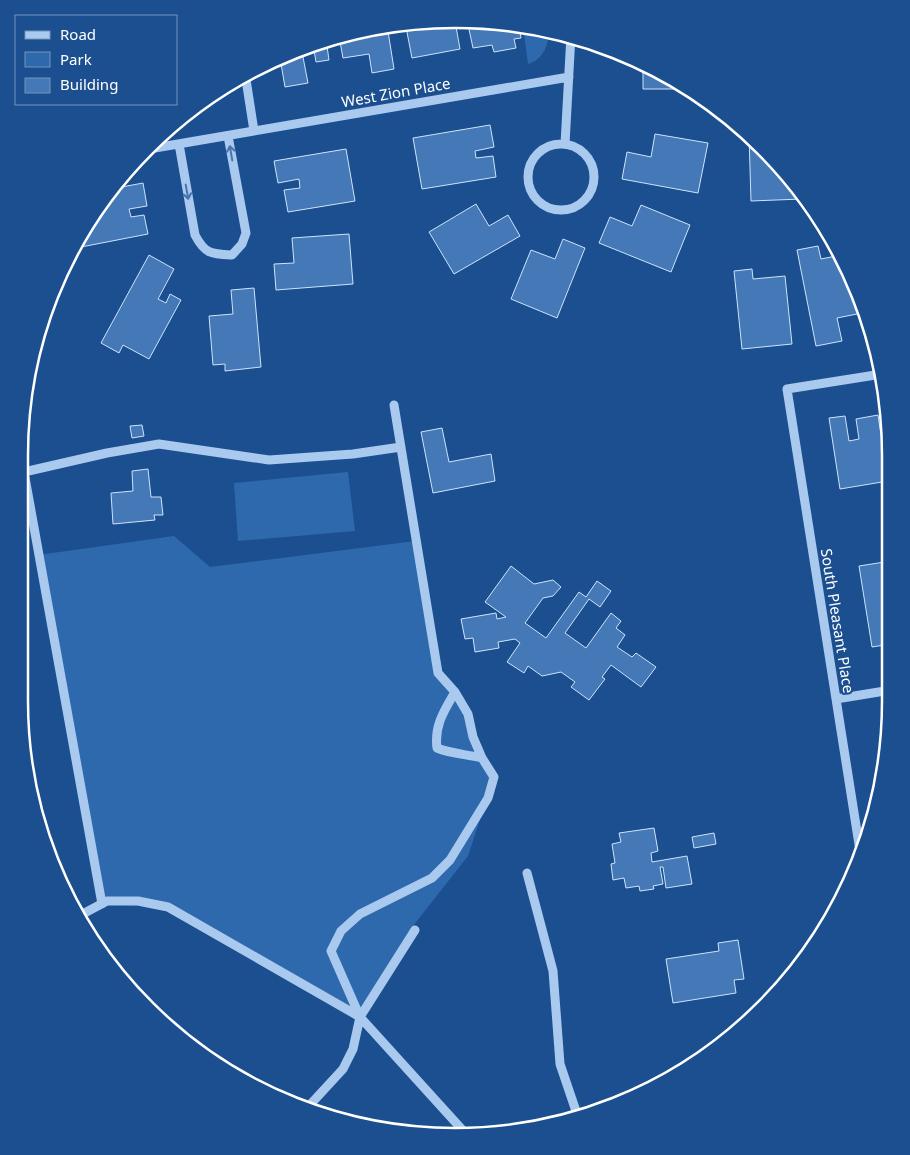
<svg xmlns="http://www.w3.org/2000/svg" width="910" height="1155" font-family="'Noto Sans',sans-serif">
	<rect width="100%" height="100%" fill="#1b4f8f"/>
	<!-- green -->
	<path fill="#2e69ad" d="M523,26L549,30C548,46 544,59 528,64Z
		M348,472L355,531L238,541L234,483Z
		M174,536L210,567L415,541L438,673L468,714L494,777L468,856L413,926L355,1017L168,907L102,904L38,555Z"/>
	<!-- building -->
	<path fill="#4478b7" stroke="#cfe3fa" d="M467,20H484L519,25L521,38L514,39L516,48L494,52L492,45L473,48Z
		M455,21L460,49L412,58L405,22Z
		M387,25L394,69L372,73L369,54L343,58L339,36Z
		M326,39L329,60L316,62L314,50L302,52L308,83L285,87L280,58Z
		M643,62L648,64L688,89H643Z
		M490,125L494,147L475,151L476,158L493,156L496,177L422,189L413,138Z
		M655,134L708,143L698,193L622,179L627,152L651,157Z
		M749,135L783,168L802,194V199L751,201Z
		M346,149L355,201L288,212L284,190L300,188L299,179L278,183L274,161Z
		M143,183L147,206L129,209L131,217L144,215L148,234L81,247L79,235L111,189Z
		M476,204L489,226L508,215L520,236L454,274L429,232Z
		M641,205L690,225L671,272L599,243L610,217L632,226Z
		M349,234L353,284L276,290L274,264L294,263L292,238Z
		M563,239L585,248L557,318L511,299L531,250L555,259Z
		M818,246L821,259L841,255L862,313L837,318L842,341L816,346L797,250Z
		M149,255L174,269L158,299L166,303L170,294L181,300L149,359L123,345L119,353L101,343Z
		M752,269L753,279L785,276L792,344L742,349L734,271Z
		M254,288L261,367L225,371V364L213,365L209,316L233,314L231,290Z
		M878,415L888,481L840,489L829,418L845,416L849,441L859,439L856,419Z
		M142,425L144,436L132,438L130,426Z
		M442,428L449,462L491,454L495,481L433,493L421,432Z
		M148,469L151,497H161L163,515H154L155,520L113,524L111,493L133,491L132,471Z
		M891,561V644L872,647L859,566Z
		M511,566L534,584L553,580L561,587L553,596L543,598L525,623L546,638L579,592L586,597L597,581L611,591L600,607L589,599L565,633L586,648L611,613L621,621L616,628L625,635L617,647L632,657L636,653L656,667L641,687L611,665L602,677L605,679L589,700L571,687L575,682L561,672L542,676L528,666L524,673L507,662L520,643L515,639L498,642L499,648L475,652L473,638L465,639L461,619L496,613L497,619L506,617L485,602Z
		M654,828L658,851L651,853L652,862L687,856L692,884L666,888L663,867H660L663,884L653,886L654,889L640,891L639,886L626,888L624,878L613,880L611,864L615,863L612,844L621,842L619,833Z
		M714,833L716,844L694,848L692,837Z
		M738,940L744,979L734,980L736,993L673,1003L666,959L719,951L718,943Z"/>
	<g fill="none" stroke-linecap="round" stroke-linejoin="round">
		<!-- minor -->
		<path stroke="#a9c9ee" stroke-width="9" d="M245,73L254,131
			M179,144L195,235C205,254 211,254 232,255L242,244L246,233L228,136
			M565,144L571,35
			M528 177a33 33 0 1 1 66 0a33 33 0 1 1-66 0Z
			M149,149L569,77
			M24,472L107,453L159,444L269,460L353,454L401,447
			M20,473L24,472L102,904
			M455,692C444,711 434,726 437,748C452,754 466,754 482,758
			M836,699L891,690
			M861,857L787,389L882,374
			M527,873L553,971L560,1064L578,1117
			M77,917L107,901H138L168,907L360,1017L467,1135
			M360,1017L331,951L341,931L360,914L432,878L450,860L488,798L494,777L482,758L473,737L468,714L455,692L438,673L394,405
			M308,1107L343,1069L353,1049L360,1017L415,930"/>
	</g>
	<!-- one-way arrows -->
	<defs><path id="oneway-shaft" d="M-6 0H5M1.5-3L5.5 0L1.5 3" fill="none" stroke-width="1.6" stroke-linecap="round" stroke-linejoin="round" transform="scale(1.25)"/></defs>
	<g stroke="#4674ac">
		<use href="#oneway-shaft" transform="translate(231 153) rotate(-100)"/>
		<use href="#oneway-shaft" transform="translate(187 192) rotate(80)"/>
	</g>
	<g text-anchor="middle" stroke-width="4.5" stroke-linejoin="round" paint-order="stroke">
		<!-- street labels -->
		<g font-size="15" fill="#fff" stroke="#1b4f8f">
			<text transform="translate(396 93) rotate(-10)" y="5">West Zion Place</text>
			<text transform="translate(837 621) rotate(81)" y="5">South Pleasant Place</text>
		</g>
	</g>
	<!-- crop -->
	<path d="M0 0H910V1155H0ZM455 28H455A427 427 0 0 1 882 455V701A427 427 0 0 1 455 1128H455A427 427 0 0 1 28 701V455A427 427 0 0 1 455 28Z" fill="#1b4f8f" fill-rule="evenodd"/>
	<path fill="none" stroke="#fff" stroke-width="2.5" d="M455 28H455A427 427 0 0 1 882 455V701A427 427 0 0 1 455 1128H455A427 427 0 0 1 28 701V455A427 427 0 0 1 455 28Z"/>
	<!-- legend -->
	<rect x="15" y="15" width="162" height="90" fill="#1b4f8f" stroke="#7695bc"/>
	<rect x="25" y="31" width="25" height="8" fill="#a9c9ee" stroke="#7695bc"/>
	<text x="60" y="40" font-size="15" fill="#ffffff">Road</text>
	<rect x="25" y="52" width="25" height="15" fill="#2e69ad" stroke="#7695bc"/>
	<text x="60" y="65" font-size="15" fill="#ffffff">Park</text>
	<rect x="25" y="78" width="25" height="15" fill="#4478b7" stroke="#7695bc"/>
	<text x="60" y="90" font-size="15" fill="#ffffff">Building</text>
</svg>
